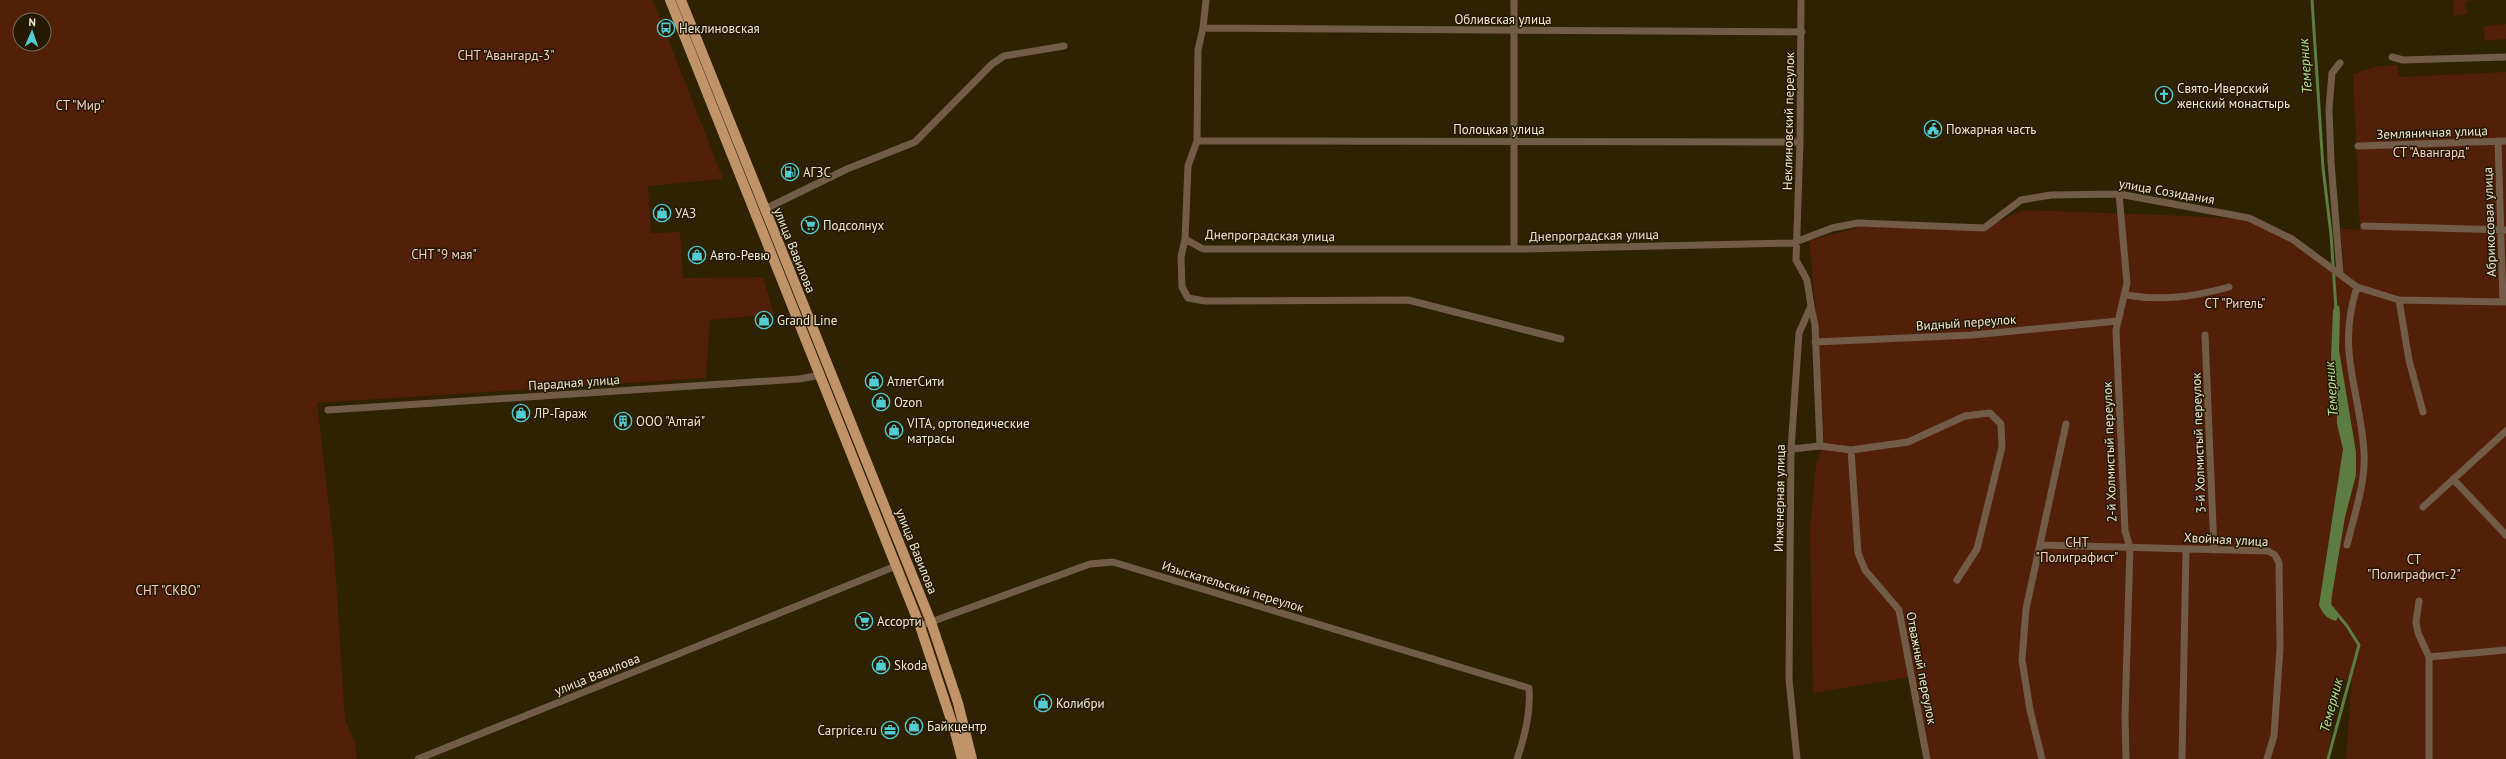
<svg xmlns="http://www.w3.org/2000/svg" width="2506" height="759" font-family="'PT Sans',sans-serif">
	<rect width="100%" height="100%" fill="#2e2203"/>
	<!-- green -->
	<path fill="#521f08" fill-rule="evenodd" d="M0,0H653L723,179L648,186L651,233L680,232L683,278L763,277L774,314L710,320L706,378L317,403L334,549L345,719L355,744L357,759H0ZM20,20H44V44H20Z
		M2453,0H2470L2465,3L2467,14L2454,16Z
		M2506,24V39L2485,41L2483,26Z
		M2397,65L2399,77L2506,72V759H2346L2352,674L2339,687L2327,759H1928L1910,677L1813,693L1810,529L1816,464L1824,444L1819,345L1809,241L1860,227L1984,228L2023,210L2189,216L2250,220L2292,239L2345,278L2340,228L2360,230L2353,74L2378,66Z"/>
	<!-- water -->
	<path fill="#5c7c40" d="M2335,305L2339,306L2340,312L2339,350L2356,452V475L2345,517L2332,595L2331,606L2339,615L2336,621C2327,619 2322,613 2319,605L2343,449L2337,424L2336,378L2331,359L2333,311Z"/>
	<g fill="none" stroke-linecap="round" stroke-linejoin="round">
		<!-- stream -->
		<path stroke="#5c7c40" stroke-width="3" d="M2312,0L2323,168L2331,234L2336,309
			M2328,759L2359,645L2347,626L2329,604"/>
		<!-- minor -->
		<path stroke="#725c47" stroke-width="7" d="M1206,0L1203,28L1198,50L1197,141L1188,166L1185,239L1181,257L1182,287L1188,298L1205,301L1408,300L1561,339
			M1514,0V248
			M1203,28L1802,32
			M2392,57L2403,60L2506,57
			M1197,141L1800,142
			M2498,141L2503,302
			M2358,146L2506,141
			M2119,194L2127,283L2116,330L2125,531L2130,547L2125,716L2126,759
			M765,209L847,169L915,142L992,64L1004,56L1064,46
			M2364,226L2506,230
			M1185,239L1203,249H1521L1793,243L1832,228L1858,223L1984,228L2021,200L2051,195L2119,194L2249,218L2292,239L2357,287L2399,300L2506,302
			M2340,273L2331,162L2329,109L2332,73L2340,63
			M2126,295C2163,301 2193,297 2229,287
			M2399,300L2409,360L2423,412
			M1811,307L1815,325L1820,446
			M2205,335L2214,550
			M1815,342L1972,335L2118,321
			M328,410L799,379L821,375
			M1791,449L1820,446L1851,450L1908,442L1965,416L1990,413L2001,424L2002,447L1977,549L1957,580
			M1851,450L1858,553L1865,570L1899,610L1927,759
			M2453,479L2506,535
			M2423,507L2506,431
			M2041,545L2268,551L2275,555L2279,563L2280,648L2274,736L2267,759
			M2347,545C2354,515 2366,483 2364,452C2360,389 2336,352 2357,287
			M2419,601L2416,622L2418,633L2429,657V759
			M920,626L1090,564L1113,562L1529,688C1531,713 1525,736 1517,759
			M2429,657L2506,650
			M418,759L896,566
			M1797,759L1789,679L1791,449L1799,333L1811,306L1807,280L1796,260L1800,142L1801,0
			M2042,759L2030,710L2022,660L2026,609L2066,424
			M2182,759L2186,549"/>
		<!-- primary -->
		<path stroke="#c09368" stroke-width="10" d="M670,0L920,626L955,732L962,759
			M681,0L931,622L958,703L972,759"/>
	</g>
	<!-- icons -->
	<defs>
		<symbol id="bus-ring" viewBox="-11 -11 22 22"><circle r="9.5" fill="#241800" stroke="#51ccd2" stroke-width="1.5"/><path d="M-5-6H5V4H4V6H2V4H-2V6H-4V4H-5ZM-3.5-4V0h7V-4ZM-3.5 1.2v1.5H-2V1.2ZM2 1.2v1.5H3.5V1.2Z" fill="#51ccd2"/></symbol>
		<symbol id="church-ring" viewBox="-11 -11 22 22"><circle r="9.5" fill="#241800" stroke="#51ccd2" stroke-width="1.5"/><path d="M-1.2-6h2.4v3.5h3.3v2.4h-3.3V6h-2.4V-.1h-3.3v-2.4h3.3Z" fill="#51ccd2"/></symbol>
		<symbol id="civic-ring" viewBox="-11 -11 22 22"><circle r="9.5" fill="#241800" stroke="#51ccd2" stroke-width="1.5"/><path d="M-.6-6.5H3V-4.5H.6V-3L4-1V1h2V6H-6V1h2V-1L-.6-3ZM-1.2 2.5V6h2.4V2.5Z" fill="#51ccd2"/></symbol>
		<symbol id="fuel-ring" viewBox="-11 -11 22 22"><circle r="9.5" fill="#241800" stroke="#51ccd2" stroke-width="1.5"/><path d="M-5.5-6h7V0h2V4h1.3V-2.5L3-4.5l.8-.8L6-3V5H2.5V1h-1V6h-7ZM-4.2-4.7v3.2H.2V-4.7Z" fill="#51ccd2"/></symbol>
		<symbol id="shop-ring" viewBox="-11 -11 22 22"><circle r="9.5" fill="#241800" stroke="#51ccd2" stroke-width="1.5"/><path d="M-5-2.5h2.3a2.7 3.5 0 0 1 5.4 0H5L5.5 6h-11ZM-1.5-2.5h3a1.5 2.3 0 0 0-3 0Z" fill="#51ccd2"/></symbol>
		<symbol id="supermarket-ring" viewBox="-11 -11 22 22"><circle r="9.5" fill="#241800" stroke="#51ccd2" stroke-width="1.5"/><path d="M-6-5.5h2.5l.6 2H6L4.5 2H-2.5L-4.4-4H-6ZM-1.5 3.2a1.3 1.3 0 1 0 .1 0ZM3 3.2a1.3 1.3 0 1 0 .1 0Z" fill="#51ccd2"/></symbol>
		<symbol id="building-ring" viewBox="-11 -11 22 22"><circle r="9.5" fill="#241800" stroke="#51ccd2" stroke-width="1.5"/><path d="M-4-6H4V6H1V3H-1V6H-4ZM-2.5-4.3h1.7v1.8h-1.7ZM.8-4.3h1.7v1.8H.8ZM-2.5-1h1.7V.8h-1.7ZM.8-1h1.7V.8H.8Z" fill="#51ccd2"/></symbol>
		<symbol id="office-ring" viewBox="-11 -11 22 22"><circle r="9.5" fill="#241800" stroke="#51ccd2" stroke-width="1.5"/><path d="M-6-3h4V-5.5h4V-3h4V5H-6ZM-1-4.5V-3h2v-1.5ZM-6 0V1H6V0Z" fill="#51ccd2"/></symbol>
	</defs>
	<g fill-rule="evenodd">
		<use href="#bus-ring" x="656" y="18" width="20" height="20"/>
		<use href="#church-ring" x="2154" y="85" width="20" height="20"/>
		<use href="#civic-ring" x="1923" y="119" width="20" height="20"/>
		<use href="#fuel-ring" x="780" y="162" width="20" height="20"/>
		<use href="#shop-ring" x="652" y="203" width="20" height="20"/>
		<use href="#supermarket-ring" x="800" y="215" width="20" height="20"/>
		<use href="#shop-ring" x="687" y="245" width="20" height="20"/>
		<use href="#shop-ring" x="754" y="310" width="20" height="20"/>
		<use href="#shop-ring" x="864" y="371" width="20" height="20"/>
		<use href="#shop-ring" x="871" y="392" width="20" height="20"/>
		<use href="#shop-ring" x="511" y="403" width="20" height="20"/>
		<use href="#building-ring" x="613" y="411" width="20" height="20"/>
		<use href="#shop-ring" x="884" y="420" width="20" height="20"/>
		<use href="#supermarket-ring" x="854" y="611" width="20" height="20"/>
		<use href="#shop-ring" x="871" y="655" width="20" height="20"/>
		<use href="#shop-ring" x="1033" y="693" width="20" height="20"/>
		<use href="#shop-ring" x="904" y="716" width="20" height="20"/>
		<use href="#office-ring" x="880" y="720" width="20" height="20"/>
	</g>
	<g text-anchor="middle" stroke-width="3" stroke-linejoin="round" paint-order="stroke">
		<!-- street labels -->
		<g font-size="13" fill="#efe8d6" stroke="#241800">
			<text x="1503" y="24">Обливская улица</text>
			<text transform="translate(1788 121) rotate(-89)" y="5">Неклиновский переулок</text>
			<text x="1499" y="134">Полоцкая улица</text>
			<text transform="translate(2432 132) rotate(-2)" y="5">Земляничная улица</text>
			<text transform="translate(2167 191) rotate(10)" y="5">улица Созидания</text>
			<text transform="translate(2489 222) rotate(-92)" y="5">Абрикосовая улица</text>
			<text transform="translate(1270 235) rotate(1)" y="5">Днепроградская улица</text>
			<text transform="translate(1594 235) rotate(-1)" y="5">Днепроградская улица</text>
			<text transform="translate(795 250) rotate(68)" y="5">улица Вавилова</text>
			<text transform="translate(1966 322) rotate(-4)" y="5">Видный переулок</text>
			<text transform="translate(574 382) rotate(-4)" y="5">Парадная улица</text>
			<text transform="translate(2198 443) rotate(-92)" y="5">3-й Холмистый переулок</text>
			<text transform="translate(2109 452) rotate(-92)" y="5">2-й Холмистый переулок</text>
			<text transform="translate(1779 498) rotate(-89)" y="5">Инженерная улица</text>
			<text transform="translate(2226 539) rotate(3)" y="5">Хвойная улица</text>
			<text transform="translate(917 551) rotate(68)" y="5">улица Вавилова</text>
			<text transform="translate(1233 586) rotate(17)" y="5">Изыскательский переулок</text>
			<text transform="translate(1922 668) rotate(79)" y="5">Отважный переулок</text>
			<text transform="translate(597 674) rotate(-22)" y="5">улица Вавилова</text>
		</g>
		<!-- poi labels -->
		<g font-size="13" fill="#efe8d6" stroke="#241800" text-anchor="start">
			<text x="679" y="33">Неклиновская</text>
			<text x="2177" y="93">Свято-Иверский<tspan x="2177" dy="15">женский монастырь</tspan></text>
			<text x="1946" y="134">Пожарная часть</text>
			<text x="803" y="177">АГЗС</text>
			<text x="675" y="218">УАЗ</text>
			<text x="823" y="230">Подсолнух</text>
			<text x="710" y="260">Авто-Ревю</text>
			<text x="777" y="325">Grand Line</text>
			<text x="887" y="386">АтлетСити</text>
			<text x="894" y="407">Ozon</text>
			<text x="534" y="418">ЛР-Гараж</text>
			<text x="636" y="426">ООО "Алтай"</text>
			<text x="907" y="428">VITA, ортопедические<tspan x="907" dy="15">матрасы</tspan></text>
			<text x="877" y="626">Ассорти</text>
			<text x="894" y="670">Skoda</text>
			<text x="1056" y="708">Колибри</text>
			<text x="927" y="731">Байкцентр</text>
			<text x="877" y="735" text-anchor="end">Carprice.ru</text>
		</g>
		<!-- park labels -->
		<g font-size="13" fill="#f7cfc0" stroke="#241800">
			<text x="506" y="60">СНТ "Авангард-3"</text>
			<text x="80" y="110">СТ "Мир"</text>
			<text x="2431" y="157">СТ "Авангард"</text>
			<text x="444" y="259">СНТ "9 мая"</text>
			<text x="2235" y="308">СТ "Ригель"</text>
			<text x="2077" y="547">СНТ<tspan x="2077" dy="15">"Полиграфист"</tspan></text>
			<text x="2414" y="564">СТ<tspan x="2414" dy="15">"Полиграфист-2"</tspan></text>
			<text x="168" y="595">СНТ "СКВО"</text>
		</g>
		<!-- water labels -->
		<g font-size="14" font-style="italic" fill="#b4e38c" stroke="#241800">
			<text transform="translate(2305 66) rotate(-94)" y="5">Темерник</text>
			<text transform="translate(2331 389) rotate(-94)" y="5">Темерник</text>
			<text transform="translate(2331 705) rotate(-75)" y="5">Темерник</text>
		</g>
	</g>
	<!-- north arrow -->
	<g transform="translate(32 32) rotate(2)"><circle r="19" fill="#241800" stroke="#756b56"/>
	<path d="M0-3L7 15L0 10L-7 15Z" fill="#51ccd2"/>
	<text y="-6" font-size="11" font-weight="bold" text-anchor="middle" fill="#efe8d6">N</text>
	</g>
</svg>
